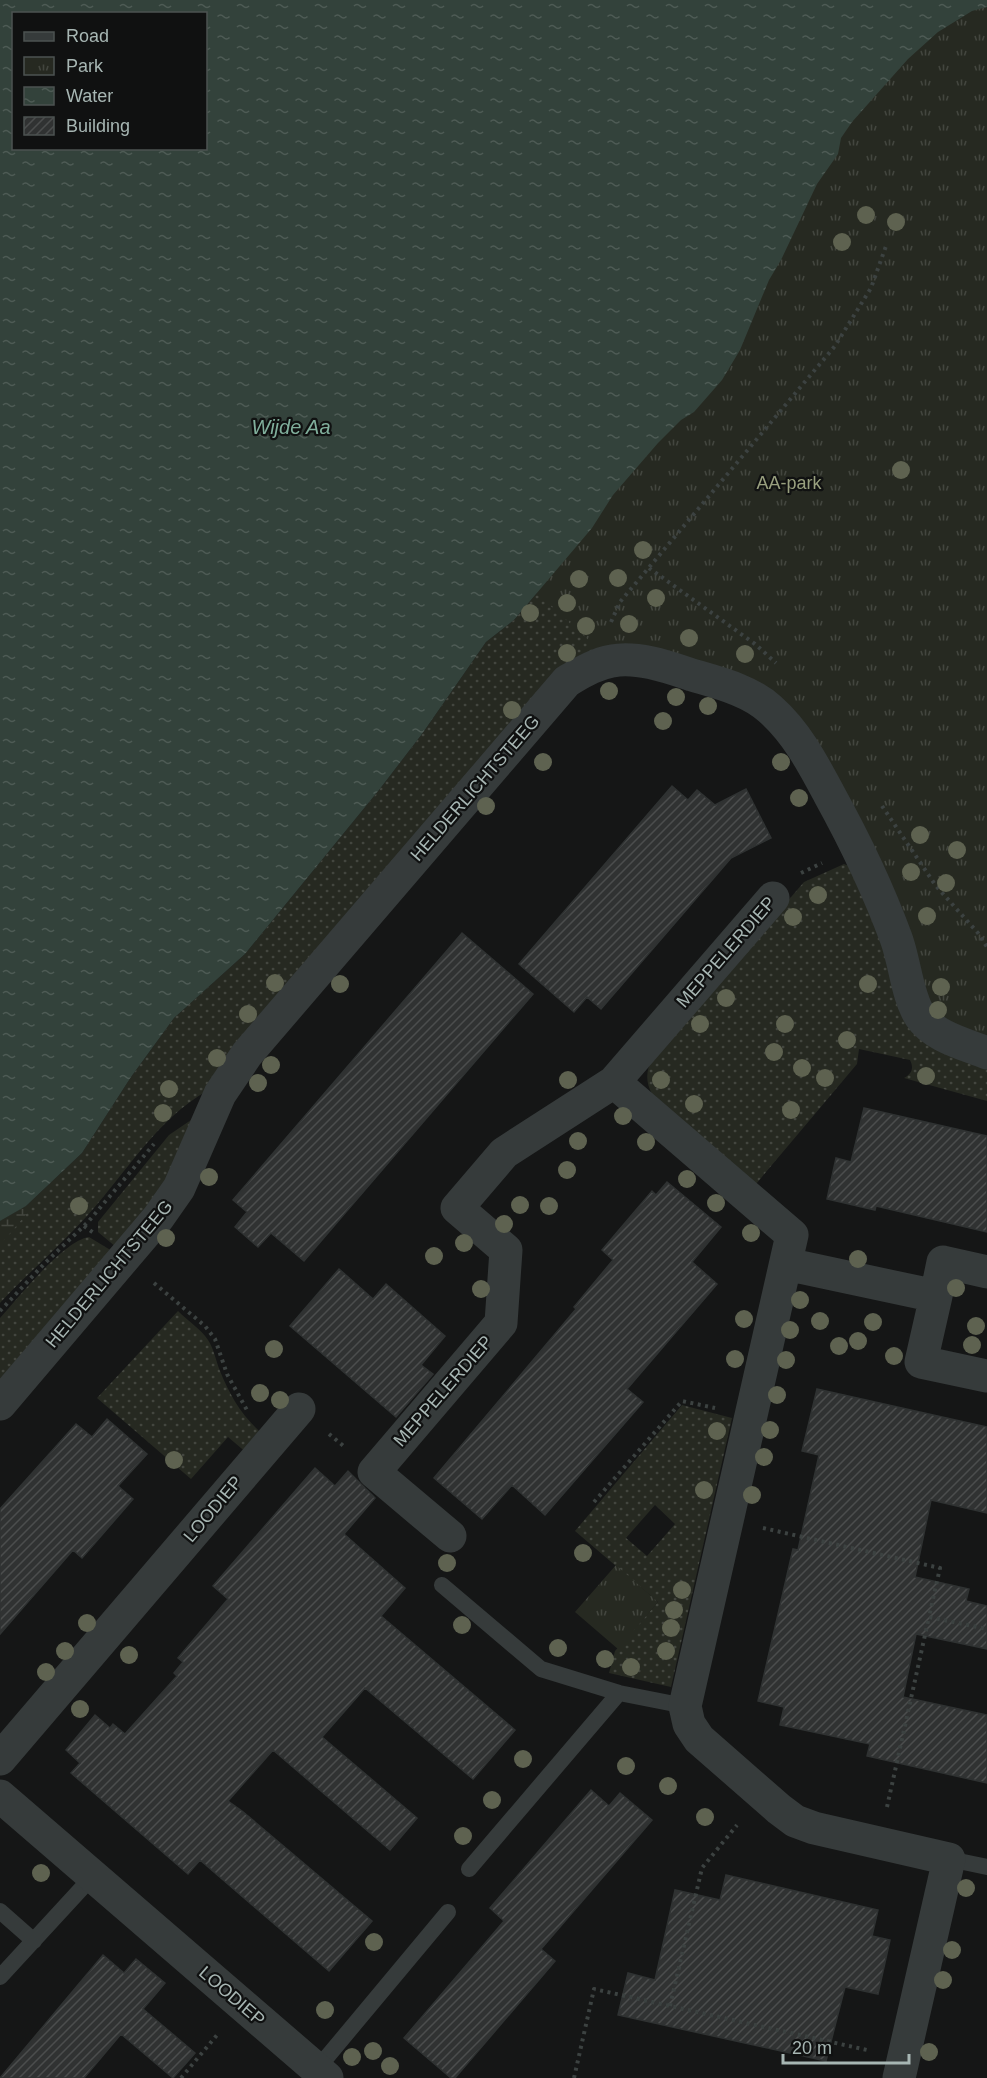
<svg xmlns="http://www.w3.org/2000/svg" width="987" height="2078" font-family="Arial,sans-serif">
	<defs>
		<pattern id="grass-dots" width="8" height="8" patternUnits="userSpaceOnUse" patternTransform="scale(1.5)"><rect width="8" height="8" fill="#262921"/><path d="M2 2h.1M6 6h.1" fill="none" stroke="#43463f" stroke-width="1.8" stroke-linecap="round"/></pattern>
		<pattern id="wetland-marsh" width="20" height="14" patternUnits="userSpaceOnUse" patternTransform="scale(1.5)"><rect width="20" height="14" fill="#262921"/><path d="M1 5h8M5 5V1M11 12h8M15 12V8" fill="none" stroke="#43463f"/></pattern>
		<pattern id="park-tufts" width="24" height="20" patternUnits="userSpaceOnUse" patternTransform="scale(1.5)"><rect width="24" height="20" fill="#262921"/><path d="M3 7l-1-3M5 7V3M7 7l1-3M15 17l-1-3M17 17v-4M19 17l1-3" fill="none" stroke="#43463f"/></pattern>
		<pattern id="water-ripples" width="26" height="14" patternUnits="userSpaceOnUse" patternTransform="scale(1.5)"><rect width="26" height="14" fill="#33423b"/><path d="M2 4q2-2 4 0t4 0M15 11q2-2 4 0t4 0" fill="none" stroke="#4e5b55"/></pattern>
		<pattern id="building-hatch" width="6" height="6" patternUnits="userSpaceOnUse" patternTransform="scale(1.5)"><rect width="6" height="6" fill="#303232"/><path d="M-1 1l2-2M0 6l6-6M5 7l2-2" fill="none" stroke="#4b4d4d"/></pattern>
	</defs>
	<rect width="100%" height="100%" fill="#151616"/>
	<!-- grass -->
	<path fill="url(#grass-dots)" fill-rule="evenodd" d="M592,528L815,698L601,645L207,1091C157,1119 125,1174 87,1216C60,1246 28,1273 0,1303V1221L26,1206L82,1153L131,1077L174,1018L245,954L379,790L422,734L486,642L514,620Z
		M844,864L852,867L987,1065V1101L904,1078C912,1074 914,1068 910,1060L859,1049L857,1064L756,1184L652,1094C645,1081 646,1070 653,1057L804,882Z
		M191,1120L171,1176L116,1247L98,1232V1222L169,1135Z
		M89,1237L112,1251L0,1381V1318C18,1298 63,1241 89,1237Z
		M178,1311C188,1321 201,1329 208,1340C214,1349 216,1361 220,1371C230,1396 243,1418 264,1435L248,1454L228,1437L191,1479L97,1398Z
		M682,1405L732,1418L671,1687L609,1673L615,1651L658,1602L575,1531ZM655,1505L675,1524L647,1556L626,1538Z"/>
	<!-- wetland -->
	<path fill="url(#wetland-marsh)" d="M26,1206L29,1211L0,1245V1221Z"/>
	<!-- park -->
	<path fill="url(#park-tufts)" d="M987,0V1041L936,1016L805,725L603,653L495,556L850,51Z
		M616,1565L658,1602L618,1649L575,1612Z"/>
	<!-- water -->
	<path fill="url(#water-ripples)" fill-rule="evenodd" d="M0,0H987V7L972,11L938,32L908,59L852,122L841,138L838,154L817,184L781,260L769,280L740,350L722,380L694,412L681,420L658,443L613,495L592,528L514,620L486,642L422,734L379,790L245,954L174,1018L131,1077L82,1153L26,1206L0,1221ZM14,14H206V148H14Z"/>
	<!-- building -->
	<path fill="url(#building-hatch)" stroke="#2f3232" stroke-width="1.5" d="M672,786L688,800L697,790L715,805L746,789L771,838L731,858L601,1009L587,997L574,1012L519,964Z
		M462,933L533,994L304,1261L271,1233L258,1247L235,1227L247,1212L233,1200Z
		M864,1108L987,1136V1232L876,1206L875,1210L827,1199L836,1158L851,1162Z
		M667,1182L721,1227L692,1262L717,1284L627,1389L643,1402L545,1515L512,1485L482,1519L434,1478L576,1309L574,1307L613,1260L602,1250L652,1191L656,1195Z
		M339,1269L373,1299L386,1284L445,1336L421,1365L433,1374L396,1417L290,1326Z
		M817,1389L987,1427V1513L931,1500L915,1577L969,1589L966,1601L987,1606V1649L916,1634L903,1697L987,1715V1783L867,1756L870,1744L780,1725L784,1707L758,1701L793,1549L798,1550L819,1455L802,1451Z
		M107,1419L147,1454L118,1486L133,1499L82,1558L73,1550L0,1634V1509L76,1424L92,1437Z
		M315,1468L335,1486L348,1471L375,1498L344,1534L405,1588L381,1616L515,1730L473,1779L365,1688L322,1737L417,1818L390,1850L273,1750L228,1801L242,1811L372,1921L329,1971L200,1860L188,1874L71,1773L80,1763L66,1750L95,1715L110,1728L113,1724L125,1734L177,1676L174,1673L183,1662L178,1658L228,1599L213,1586Z
		M591,1790L609,1806L620,1793L652,1820L541,1949L555,1961L455,2078H451L404,2038L504,1921L490,1908Z
		M726,1875L878,1910L872,1936L890,1940L878,1994L845,1987L826,2061L618,2015L628,1973L655,1980L675,1890L720,1900Z
		M103,1955L124,1973L136,1959L165,1983L143,2009L195,2053L173,2078L121,2034L84,2078H0Z"/>
	<g fill="none" stroke-linecap="round" stroke-linejoin="round">
		<!-- path -->
		<path stroke="#3c4241" stroke-width="4" stroke-dasharray="3 4.5" stroke-linecap="butt" d="M649,568L755,644L776,663
			M611,622L620,602L835,346L871,288L886,246
			M882,806L936,886L978,933L987,947
			M801,873L822,863
			M84,1226L95,1234
			M154,1283L205,1326L215,1339L227,1374L248,1412
			M0,1311L44,1264L88,1222L154,1144
			M329,1434L346,1448
			M594,1502L682,1401L715,1408
			M763,1528L940,1568L929,1617
			M887,1807L929,1617L987,1629
			M670,2006L702,1868L737,1825
			M181,2078L217,2035
			M574,2078L594,1989L867,2050"/>
		<!-- service -->
		<path stroke="#363b3b" stroke-width="16" d="M442,1585L541,1669L619,1693L685,1706
			M949,1859L987,1867
			M469,1869L619,1693
			M0,1911L34,1941
			M0,1977L93,1876
			M317,2069L448,1912"/>
		<!-- minor -->
		<path stroke="#363b3b" stroke-width="33" d="M614,1082L773,898
			M786,1264L936,1296L943,1262L987,1272
			M936,1296L921,1362L987,1376
			M0,1404L158,1218L179,1188L220,1094L247,1054L567,681C581,673 595,664 612,661C637,656 668,667 692,675C719,683 749,690 770,709C797,733 813,764 829,794C855,841 878,889 896,938C905,962 907,996 920,1016C934,1037 965,1044 987,1053
			M450,1536L374,1472L501,1323L506,1250L457,1208L504,1153L614,1082L792,1235L685,1706L689,1724L699,1739L779,1809L795,1821L814,1828L949,1859L899,2078
			M0,1759L299,1409
			M0,1796L327,2078"/>
	</g>
	<!-- trees -->
	<g fill="#5e6250">
		<circle cx="866" cy="215" r="9"/>
		<circle cx="896" cy="222" r="9"/>
		<circle cx="842" cy="242" r="9"/>
		<circle cx="901" cy="470" r="9"/>
		<circle cx="643" cy="550" r="9"/>
		<circle cx="618" cy="578" r="9"/>
		<circle cx="579" cy="579" r="9"/>
		<circle cx="656" cy="598" r="9"/>
		<circle cx="567" cy="603" r="9"/>
		<circle cx="530" cy="613" r="9"/>
		<circle cx="629" cy="624" r="9"/>
		<circle cx="586" cy="626" r="9"/>
		<circle cx="689" cy="638" r="9"/>
		<circle cx="567" cy="653" r="9"/>
		<circle cx="745" cy="654" r="9"/>
		<circle cx="609" cy="691" r="9"/>
		<circle cx="676" cy="697" r="9"/>
		<circle cx="708" cy="706" r="9"/>
		<circle cx="512" cy="710" r="9"/>
		<circle cx="663" cy="721" r="9"/>
		<circle cx="543" cy="762" r="9"/>
		<circle cx="781" cy="762" r="9"/>
		<circle cx="799" cy="798" r="9"/>
		<circle cx="486" cy="806" r="9"/>
		<circle cx="920" cy="835" r="9"/>
		<circle cx="957" cy="850" r="9"/>
		<circle cx="911" cy="872" r="9"/>
		<circle cx="946" cy="883" r="9"/>
		<circle cx="818" cy="895" r="9"/>
		<circle cx="927" cy="916" r="9"/>
		<circle cx="793" cy="917" r="9"/>
		<circle cx="275" cy="983" r="9"/>
		<circle cx="340" cy="984" r="9"/>
		<circle cx="868" cy="984" r="9"/>
		<circle cx="941" cy="987" r="9"/>
		<circle cx="726" cy="998" r="9"/>
		<circle cx="938" cy="1010" r="9"/>
		<circle cx="248" cy="1014" r="9"/>
		<circle cx="700" cy="1024" r="9"/>
		<circle cx="785" cy="1024" r="9"/>
		<circle cx="847" cy="1040" r="9"/>
		<circle cx="774" cy="1052" r="9"/>
		<circle cx="217" cy="1058" r="9"/>
		<circle cx="271" cy="1065" r="9"/>
		<circle cx="802" cy="1068" r="9"/>
		<circle cx="926" cy="1076" r="9"/>
		<circle cx="825" cy="1078" r="9"/>
		<circle cx="568" cy="1080" r="9"/>
		<circle cx="661" cy="1080" r="9"/>
		<circle cx="258" cy="1083" r="9"/>
		<circle cx="169" cy="1089" r="9"/>
		<circle cx="694" cy="1104" r="9"/>
		<circle cx="791" cy="1110" r="9"/>
		<circle cx="163" cy="1113" r="9"/>
		<circle cx="623" cy="1116" r="9"/>
		<circle cx="578" cy="1141" r="9"/>
		<circle cx="646" cy="1142" r="9"/>
		<circle cx="567" cy="1170" r="9"/>
		<circle cx="209" cy="1177" r="9"/>
		<circle cx="687" cy="1179" r="9"/>
		<circle cx="716" cy="1203" r="9"/>
		<circle cx="520" cy="1205" r="9"/>
		<circle cx="79" cy="1206" r="9"/>
		<circle cx="549" cy="1206" r="9"/>
		<circle cx="504" cy="1224" r="9"/>
		<circle cx="751" cy="1233" r="9"/>
		<circle cx="166" cy="1238" r="9"/>
		<circle cx="464" cy="1243" r="9"/>
		<circle cx="434" cy="1256" r="9"/>
		<circle cx="858" cy="1259" r="9"/>
		<circle cx="956" cy="1288" r="9"/>
		<circle cx="481" cy="1289" r="9"/>
		<circle cx="800" cy="1300" r="9"/>
		<circle cx="744" cy="1319" r="9"/>
		<circle cx="820" cy="1321" r="9"/>
		<circle cx="873" cy="1322" r="9"/>
		<circle cx="976" cy="1326" r="9"/>
		<circle cx="790" cy="1330" r="9"/>
		<circle cx="858" cy="1341" r="9"/>
		<circle cx="972" cy="1345" r="9"/>
		<circle cx="839" cy="1346" r="9"/>
		<circle cx="274" cy="1349" r="9"/>
		<circle cx="894" cy="1356" r="9"/>
		<circle cx="735" cy="1359" r="9"/>
		<circle cx="786" cy="1360" r="9"/>
		<circle cx="260" cy="1393" r="9"/>
		<circle cx="777" cy="1395" r="9"/>
		<circle cx="280" cy="1400" r="9"/>
		<circle cx="770" cy="1430" r="9"/>
		<circle cx="717" cy="1431" r="9"/>
		<circle cx="764" cy="1457" r="9"/>
		<circle cx="174" cy="1460" r="9"/>
		<circle cx="704" cy="1490" r="9"/>
		<circle cx="752" cy="1495" r="9"/>
		<circle cx="583" cy="1553" r="9"/>
		<circle cx="447" cy="1563" r="9"/>
		<circle cx="682" cy="1590" r="9"/>
		<circle cx="674" cy="1610" r="9"/>
		<circle cx="87" cy="1623" r="9"/>
		<circle cx="462" cy="1625" r="9"/>
		<circle cx="671" cy="1628" r="9"/>
		<circle cx="558" cy="1648" r="9"/>
		<circle cx="65" cy="1651" r="9"/>
		<circle cx="666" cy="1651" r="9"/>
		<circle cx="129" cy="1655" r="9"/>
		<circle cx="605" cy="1659" r="9"/>
		<circle cx="631" cy="1667" r="9"/>
		<circle cx="46" cy="1672" r="9"/>
		<circle cx="80" cy="1709" r="9"/>
		<circle cx="523" cy="1759" r="9"/>
		<circle cx="626" cy="1766" r="9"/>
		<circle cx="668" cy="1786" r="9"/>
		<circle cx="492" cy="1800" r="9"/>
		<circle cx="705" cy="1817" r="9"/>
		<circle cx="463" cy="1836" r="9"/>
		<circle cx="41" cy="1873" r="9"/>
		<circle cx="966" cy="1888" r="9"/>
		<circle cx="374" cy="1942" r="9"/>
		<circle cx="952" cy="1950" r="9"/>
		<circle cx="943" cy="1980" r="9"/>
		<circle cx="325" cy="2010" r="9"/>
		<circle cx="373" cy="2051" r="9"/>
		<circle cx="929" cy="2052" r="9"/>
		<circle cx="352" cy="2057" r="9"/>
		<circle cx="390" cy="2066" r="9"/>
	</g>
	<g text-anchor="middle" stroke-width="4.5" stroke-linejoin="round" paint-order="stroke">
		<!-- park labels -->
		<g font-size="18" fill="#99a07f" stroke="#101111">
			<text x="789" y="489">AA-park</text>
		</g>
		<!-- street labels -->
		<g font-size="18" fill="#a7b6b3" stroke="#101111">
			<text transform="translate(475 788) rotate(-49)" y="6">HELDERLICHTSTEEG</text>
			<text transform="translate(726 952) rotate(-49)" y="6">MEPPELERDIEP</text>
			<text transform="translate(109 1274) rotate(-50)" y="6">HELDERLICHTSTEEG</text>
			<text transform="translate(443 1391) rotate(-49)" y="6">MEPPELERDIEP</text>
			<text transform="translate(213 1509) rotate(-50)" y="6">LOODIEP</text>
			<text transform="translate(232 1996) rotate(41)" y="6">LOODIEP</text>
		</g>
		<!-- water labels -->
		<g font-size="20" font-style="italic" fill="#80af9c" stroke="#101111">
			<text x="291" y="434">Wijde Aa</text>
		</g>
	</g>
	<!-- legend -->
	<rect x="12" y="12" width="195" height="138" fill="#101111" stroke="#4c5352" stroke-width="1.5"/>
	<rect x="24" y="32" width="30" height="9" fill="#363b3b" stroke="#4c5352" stroke-width="1.5"/>
	<text x="66" y="42" font-size="18" fill="#a7b6b3">Road</text>
	<rect x="24" y="57" width="30" height="18" fill="url(#park-tufts)" stroke="#4c5352" stroke-width="1.5"/>
	<text x="66" y="72" font-size="18" fill="#a7b6b3">Park</text>
	<rect x="24" y="87" width="30" height="18" fill="url(#water-ripples)" stroke="#4c5352" stroke-width="1.5"/>
	<text x="66" y="102" font-size="18" fill="#a7b6b3">Water</text>
	<rect x="24" y="117" width="30" height="18" fill="url(#building-hatch)" stroke="#4c5352" stroke-width="1.5"/>
	<text x="66" y="132" font-size="18" fill="#a7b6b3">Building</text>
	<!-- scale -->
	<path d="M783 2054v9h126v-9" fill="none" stroke="#a7b6b3" stroke-width="3"/>
	<text x="792" y="2054" font-size="18" fill="#a7b6b3" stroke="#101111" stroke-width="4.5" paint-order="stroke">20 m</text>
</svg>
